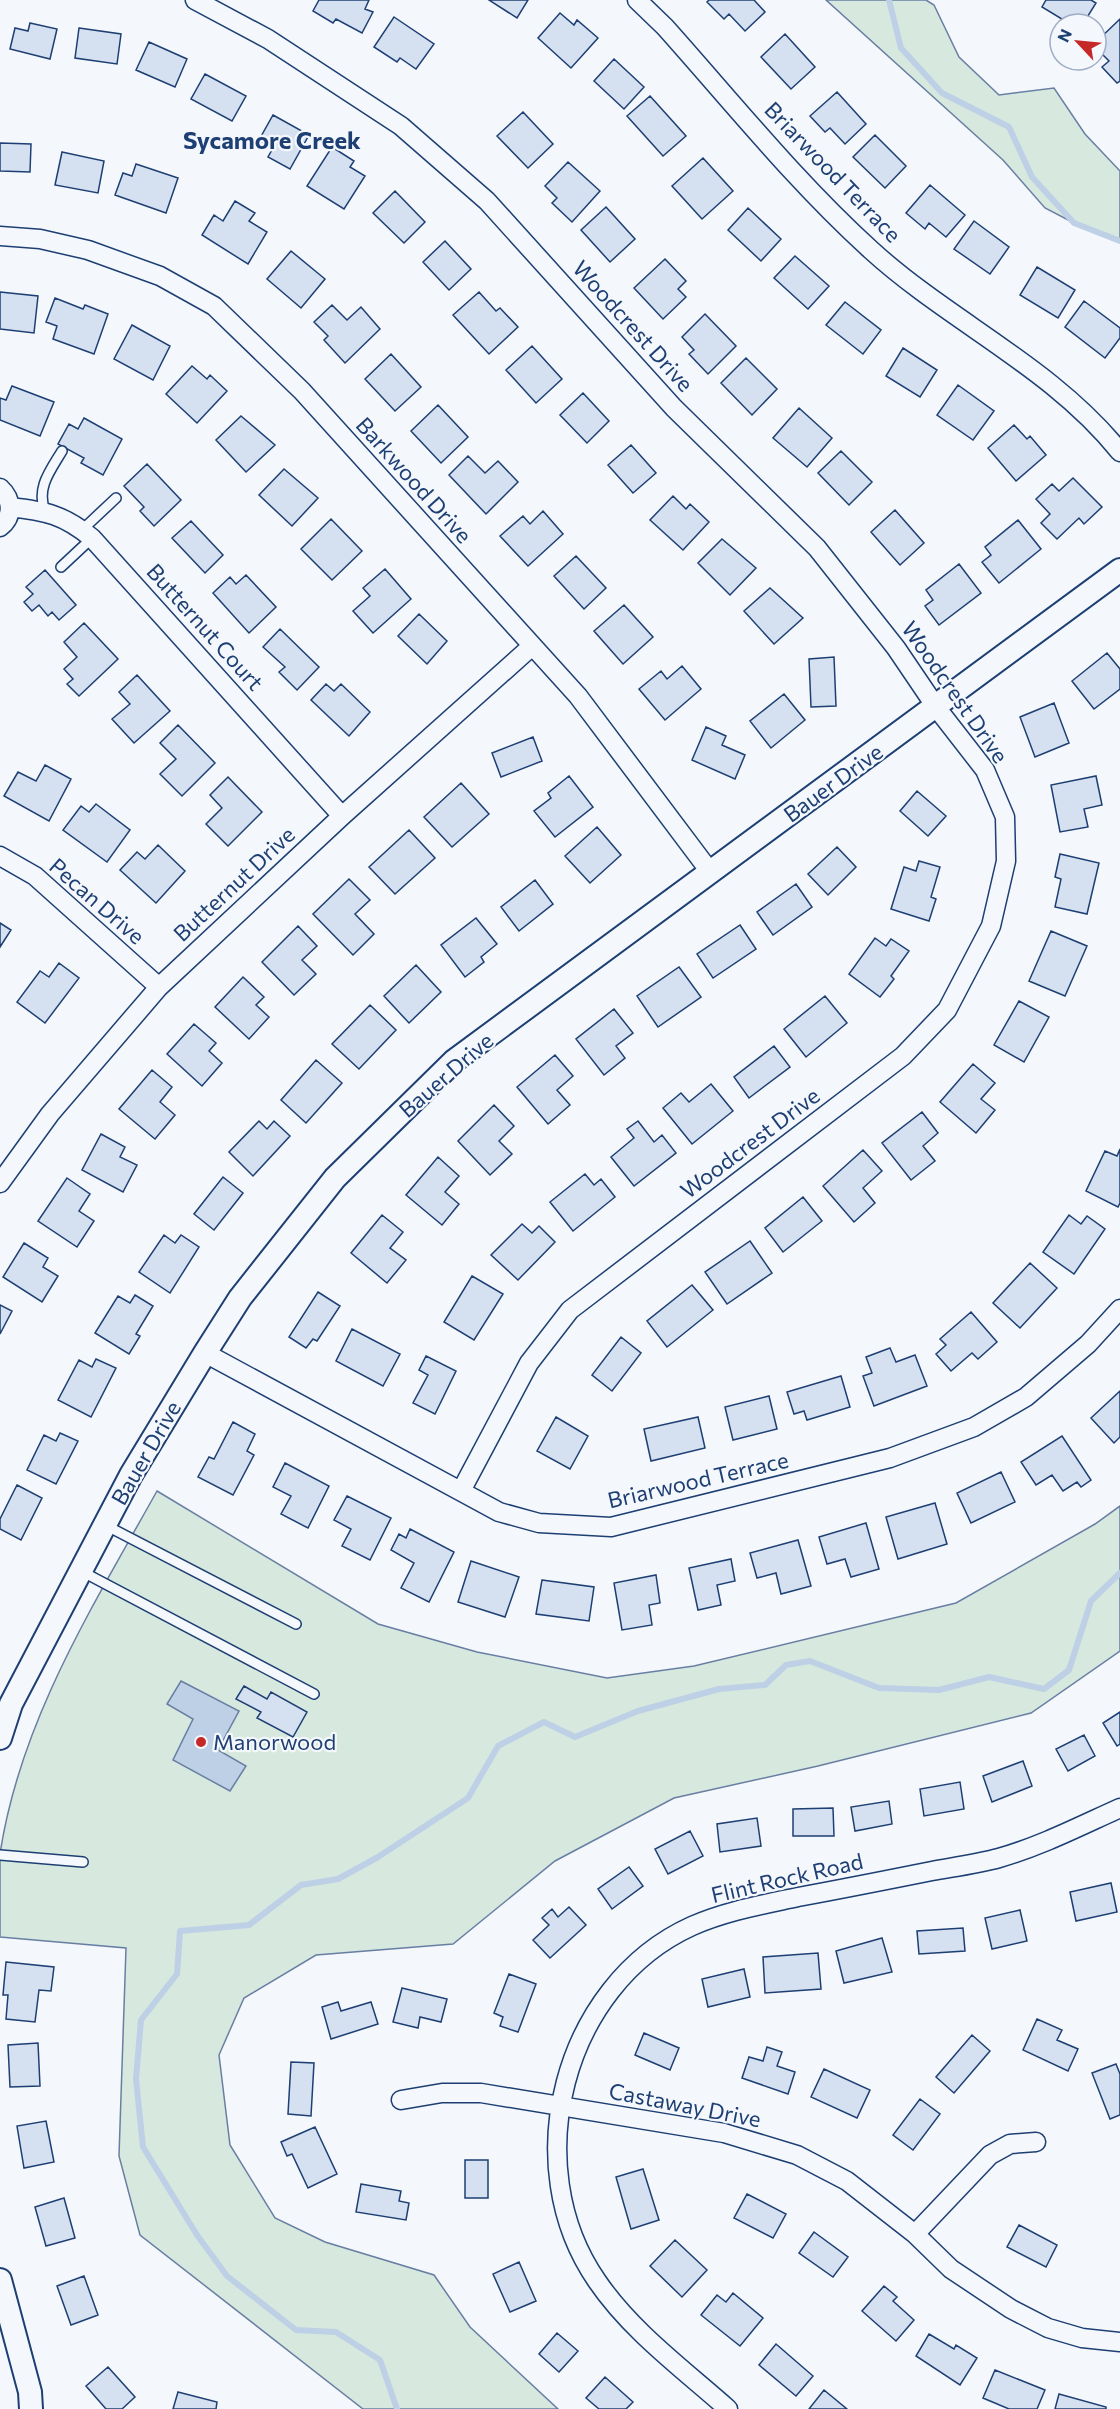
<svg xmlns="http://www.w3.org/2000/svg" width="1120" height="2409" font-family="Commissioner,sans-serif">
	<rect width="100%" height="100%" fill="#f4f7fb"/>
	<!-- green -->
	<path fill="#d7e8df" stroke="#687fa3" stroke-width="1.5" d="M826,0H926L934,5L959,57L999,95L1054,88L1085,134L1120,171V241L1074,223L1045,208L1003,160Z
		M157,1491L378,1624L477,1652L607,1678L694,1666L956,1603L1095,1524L1120,1506V1651L1031,1713L818,1766L674,1798L555,1861L453,1944L316,1955L244,1998L219,2055L230,2145L275,2218L325,2242L434,2275L470,2327L558,2409H363L140,2235L119,2156L126,1948L0,1937C0,1910 0,1881 0,1854C20,1721 93,1606 157,1491Z"/>
	<!-- water -->
	<path fill="#bed0e5" stroke="#687fa3" stroke-width="1.5" d="M181,1681L239,1711L218,1750L246,1766L230,1791L173,1760L193,1719L167,1704Z"/>
	<g fill="none" stroke-linecap="round" stroke-linejoin="round">
		<!-- stream -->
		<path stroke="#bed0e5" stroke-width="6" d="M889,0L901,48L942,93L1009,127L1032,177L1074,223L1120,241
			M397,2409L380,2360L336,2332L296,2330L227,2276L197,2235L143,2147L136,2079L141,2020L177,1974L180,1931L249,1925L301,1885L338,1879L378,1857L468,1798L498,1746L544,1722L575,1737L638,1711L719,1689L765,1685L786,1665L810,1661L879,1688L939,1690L989,1677L1044,1689L1069,1670L1091,1601L1120,1573"/>
	</g>
	<!-- building -->
	<path fill="#d5e0f0" stroke="#1d3f73" stroke-width="1.5" d="M319,0H369L365,9L373,12L362,33L336,19L333,23L313,11Z
		M489,0H528L517,18Z
		M709,0H754L765,12L745,31L729,14L724,19L707,2Z
		M1046,0H1091L1096,3L1083,24H1070L1042,7Z
		M560,13L574,25L577,20L598,38L571,68L538,38Z
		M394,17L434,44L416,69L400,58L397,62L374,47Z
		M1120,19V81L1117,83L1102,67L1109,61L1096,48V42Z
		M30,23L57,29L50,59L10,49L15,28L28,31Z
		M79,28L121,34L117,64L75,58Z
		M785,34L815,67L791,89L761,57Z
		M149,42L187,59L175,87L136,70Z
		M614,59L644,87L624,109L594,81Z
		M205,74L246,96L232,121L191,99Z
		M837,92L866,124L845,144L830,128L825,132L810,116Z
		M650,96L686,136L663,156L627,116Z
		M523,112L553,144L528,168L497,136Z
		M273,115L309,135L290,169L268,157L273,148L259,140Z
		M875,135L906,166L885,188L853,157Z
		M0,143L31,144L30,172L0,171Z
		M332,147L354,161L350,167L365,176L344,209L307,186Z
		M62,152L104,161L98,193L55,185Z
		M703,158L733,191L702,219L672,186Z
		M568,162L600,191L572,222L552,203L557,198L545,186Z
		M136,164L178,178L166,213L115,195L123,173L132,176Z
		M930,185L965,215L946,237L929,223L925,229L906,213Z
		M395,191L425,222L404,243L373,213Z
		M235,201L255,213L249,221L267,232L248,264L202,235L214,215L223,221Z
		M606,207L635,239L610,262L581,230Z
		M748,208L781,239L761,261L728,230Z
		M974,221L1009,247L990,274L954,249Z
		M445,241L471,269L449,290L423,262Z
		M291,251L325,279L301,308L267,279Z
		M795,256L829,286L808,309L774,278Z
		M665,259L686,281L678,289L686,297L663,319L634,288Z
		M1037,267L1075,290L1058,318L1020,295Z
		M0,292L38,296L34,333L0,329Z
		M479,292L496,311L500,308L518,327L489,354L453,315Z
		M55,298L83,309L85,305L108,314L94,354L53,339L57,326L46,322Z
		M1084,301L1120,328V338L1105,358L1065,327Z
		M845,302L881,330L863,354L826,325Z
		M332,305L347,320L361,307L380,329L345,363L324,340L328,336L314,322Z
		M705,314L736,346L708,374L689,354L694,350L682,337Z
		M132,325L170,346L153,380L114,359Z
		M532,346L562,379L536,403L506,370Z
		M903,348L937,370L920,397L886,376Z
		M391,354L421,387L395,411L365,379Z
		M746,358L777,389L752,415L721,383Z
		M192,366L207,379L210,375L227,391L197,423L166,394Z
		M958,385L994,411L973,440L937,415Z
		M12,386L54,402L40,436L0,420V398L6,400Z
		M583,393L609,421L587,443L560,415Z
		M438,405L468,437L441,463L411,431Z
		M799,408L832,438L807,467L773,438Z
		M241,416L275,445L246,472L216,440Z
		M84,418L122,439L103,475L81,463L84,458L58,444L69,424L78,429Z
		M1014,425L1027,439L1030,436L1046,455L1016,481L988,448Z
		M631,445L656,473L633,493L608,465Z
		M841,451L872,482L849,505L818,473Z
		M468,456L485,473L498,461L518,482L486,514L449,475Z
		M147,464L181,500L154,526L140,511L144,507L124,486Z
		M284,469L318,498L292,526L259,495Z
		M1073,478L1102,507L1084,524L1079,518L1057,539L1041,523L1050,514L1036,499L1052,484L1059,491Z
		M673,496L686,509L690,504L709,522L683,550L650,520Z
		M895,510L924,543L900,565L871,532Z
		M543,511L563,534L528,566L500,536L523,516L530,524Z
		M331,519L362,551L332,580L301,549Z
		M1018,520L1041,549L999,583L982,562L991,555L985,547Z
		M191,521L223,555L205,573L172,538Z
		M722,539L756,568L730,595L698,563Z
		M576,556L606,588L584,609L554,576Z
		M959,564L981,593L939,625L925,606L933,600L926,590Z
		M385,569L411,599L373,633L353,611L370,596L363,588Z
		M45,570L76,605L59,620L52,612L48,616L39,605L32,611L24,602L33,594L26,587Z
		M246,575L276,607L249,633L213,593L230,577L236,584Z
		M770,588L803,618L774,644L744,611Z
		M624,605L653,637L623,664L594,631Z
		M419,614L447,641L427,664L398,636Z
		M84,623L118,659L79,696L67,684L73,679L64,669L77,657L64,642Z
		M280,629L319,667L297,690L279,672L285,667L263,647Z
		M1107,653L1120,669V689L1094,709L1072,681Z
		M834,657L836,706L811,707L809,659Z
		M682,666L701,689L665,720L639,689L661,671L667,679Z
		M137,675L170,711L134,743L112,719L130,704L119,692Z
		M326,684L334,691L341,684L370,712L349,736L311,700Z
		M784,694L805,720L771,748L750,721Z
		M1054,703L1069,743L1035,757L1020,717Z
		M178,725L215,763L182,796L160,774L176,759L160,743Z
		M706,727L726,736L722,745L745,755L735,779L692,760Z
		M533,737L542,761L501,777L492,753Z
		M45,765L71,779L49,821L4,796L18,772L36,781Z
		M569,776L593,807L555,837L534,811L551,798L548,793Z
		M1096,776L1102,805L1084,809L1088,827L1060,832L1051,785Z
		M228,777L262,812L228,846L206,824L222,808L210,795Z
		M461,783L489,814L452,847L424,817Z
		M917,791L946,816L928,836L900,811Z
		M96,804L130,830L107,862L63,830L81,806L89,812Z
		M597,827L621,855L590,883L565,856Z
		M409,830L435,858L395,894L369,867Z
		M158,845L185,871L156,903L120,870L137,852L145,859Z
		M837,847L856,867L828,895L808,874Z
		M1060,854L1099,863L1087,914L1055,907L1061,879L1055,877Z
		M919,861L940,867L931,897L936,899L929,921L891,909L904,867L916,871Z
		M349,879L370,900L355,914L374,934L353,955L313,914Z
		M535,880L553,904L519,931L501,907Z
		M796,884L812,907L773,935L757,912Z
		M476,918L497,944L481,957L484,962L465,977L441,945Z
		M0,923L11,930L0,947Z
		M740,925L756,949L713,978L697,954Z
		M298,926L317,946L302,960L316,974L294,995L262,962Z
		M1051,931L1087,946L1065,996L1029,981Z
		M875,938L886,946L891,939L909,951L891,976L894,979L880,997L849,974Z
		M59,963L79,978L45,1023L17,1002L40,971L49,977Z
		M416,965L441,992L409,1023L384,996Z
		M679,967L701,997L658,1027L637,996Z
		M243,977L264,997L256,1005L269,1017L249,1039L215,1007Z
		M825,996L847,1023L806,1057L784,1029Z
		M1019,1001L1049,1017L1024,1062L994,1045Z
		M370,1005L396,1030L359,1069L332,1044Z
		M614,1009L633,1033L616,1046L625,1058L604,1075L576,1039Z
		M194,1024L216,1043L209,1051L222,1063L202,1086L167,1054Z
		M774,1046L790,1067L749,1098L734,1077Z
		M555,1055L573,1076L557,1090L570,1105L548,1124L517,1087Z
		M316,1060L342,1083L306,1123L281,1100Z
		M973,1064L995,1083L981,1099L995,1110L976,1133L940,1102Z
		M152,1070L172,1087L160,1102L175,1115L155,1139L119,1109Z
		M711,1084L733,1111L692,1144L663,1108L681,1093L689,1102Z
		M494,1105L514,1126L499,1141L512,1154L490,1175L458,1141Z
		M922,1112L938,1133L923,1146L935,1161L911,1180L882,1143Z
		M259,1121L267,1129L274,1121L290,1136L253,1176L229,1152Z
		M638,1121L654,1142L662,1135L676,1153L634,1186L611,1157L634,1138L627,1129Z
		M101,1134L125,1147L120,1157L137,1165L123,1192L82,1170Z
		M1120,1149V1203L1118,1207L1086,1191L1105,1151L1117,1156Z
		M863,1150L882,1171L863,1188L875,1203L854,1222L823,1186Z
		M438,1157L459,1176L445,1192L459,1204L442,1225L406,1195Z
		M585,1174L594,1185L601,1179L615,1197L573,1231L550,1202Z
		M223,1177L243,1193L214,1230L194,1214Z
		M67,1178L90,1194L79,1211L94,1221L77,1247L38,1221Z
		M803,1197L822,1221L783,1252L765,1228Z
		M382,1215L403,1232L390,1248L406,1260L387,1283L351,1253Z
		M1069,1215L1081,1224L1087,1216L1105,1229L1074,1274L1043,1252Z
		M522,1224L532,1233L539,1226L555,1242L518,1280L491,1255Z
		M164,1235L175,1243L181,1235L199,1247L170,1293L139,1272Z
		M750,1241L772,1273L727,1304L705,1272Z
		M24,1243L48,1258L43,1267L58,1276L42,1302L3,1277Z
		M1030,1263L1057,1288L1020,1328L993,1303Z
		M472,1276L503,1294L474,1340L444,1322Z
		M692,1285L713,1310L667,1347L647,1321Z
		M318,1292L340,1306L317,1341L313,1339L306,1348L289,1337Z
		M135,1295L153,1306L136,1334L140,1336L129,1354L95,1333L118,1296L130,1303Z
		M0,1305L12,1311L0,1334Z
		M971,1312L997,1342L978,1359L972,1353L951,1371L936,1354L946,1345L940,1339Z
		M352,1329L400,1354L383,1386L336,1361Z
		M621,1337L641,1353L612,1391L592,1375Z
		M890,1348L896,1362L915,1355L927,1386L874,1406L863,1376L872,1373L866,1357Z
		M426,1356L456,1371L435,1414L413,1403L428,1375L419,1370Z
		M96,1359L116,1368L91,1417L58,1400L79,1360L92,1367Z
		M841,1376L850,1407L807,1420L804,1411L794,1414L787,1392Z
		M1120,1391V1437L1114,1443L1091,1418Z
		M769,1396L777,1429L733,1440L725,1407Z
		M556,1417L588,1436L570,1469L537,1451Z
		M698,1417L705,1448L651,1461L644,1429Z
		M233,1422L255,1434L247,1451L254,1455L233,1495L198,1477L209,1457L214,1459Z
		M60,1433L78,1441L56,1484L27,1470L44,1435L56,1441Z
		M1062,1436L1091,1480L1081,1487L1077,1482L1063,1491L1052,1475L1036,1485L1021,1462Z
		M285,1463L329,1486L308,1528L281,1514L291,1496L273,1487Z
		M1001,1472L1015,1502L971,1523L957,1493Z
		M17,1485L42,1498L21,1540L0,1529V1519Z
		M347,1496L391,1518L370,1560L342,1546L351,1529L334,1520Z
		M935,1503L947,1544L898,1559L886,1517Z
		M866,1523L879,1569L851,1577L845,1559L827,1564L819,1537Z
		M410,1529L454,1552L429,1602L401,1588L414,1563L391,1550L399,1534L406,1538Z
		M798,1540L811,1586L781,1594L776,1573L757,1578L750,1553Z
		M731,1559L735,1581L717,1585L721,1605L698,1610L689,1568Z
		M471,1561L519,1577L505,1617L458,1602Z
		M656,1575L660,1603L649,1605L652,1625L622,1630L614,1583Z
		M542,1580L594,1587L589,1621L536,1614Z
		M244,1686L267,1699L271,1692L307,1712L293,1737L257,1718L261,1712L236,1699Z
		M1120,1712V1744L1117,1746L1103,1723Z
		M1084,1735L1095,1756L1068,1771L1056,1749Z
		M1023,1761L1032,1786L992,1802L983,1776Z
		M960,1782L964,1809L924,1816L920,1789Z
		M889,1801L892,1824L855,1831L851,1807Z
		M833,1808L834,1836H793V1809Z
		M757,1818L761,1846L720,1852L717,1824Z
		M690,1831L703,1856L668,1874L655,1849Z
		M629,1867L643,1886L612,1909L598,1889Z
		M1111,1883L1117,1912L1076,1921L1070,1892Z
		M569,1907L586,1925L550,1958L533,1940L549,1925L542,1918L552,1909L558,1917Z
		M1020,1910L1027,1941L992,1949L985,1918Z
		M963,1928L965,1951L919,1954L917,1931Z
		M882,1938L892,1972L844,1983L836,1951Z
		M818,1953L821,1989L765,1993L763,1957Z
		M6,1962L54,1967L51,1991L39,1990L35,2022L6,2019L8,1995H3Z
		M744,1969L750,1997L708,2007L702,1979Z
		M509,1974L536,1984L518,2032L500,2026L503,2017L494,2013Z
		M402,1988L447,1999L441,2022L420,2017L418,2028L393,2022Z
		M338,2002L341,2011L371,2002L378,2024L331,2039L322,2007Z
		M1037,2019L1062,2030L1057,2040L1078,2049L1068,2071L1023,2050Z
		M644,2033L679,2048L670,2070L635,2055Z
		M972,2035L990,2051L954,2093L936,2077Z
		M38,2043L40,2086L10,2087L8,2045Z
		M767,2047L782,2052L777,2066L795,2072L788,2094L742,2078L749,2057L763,2061Z
		M291,2062L314,2063L311,2116L288,2114Z
		M1116,2064L1120,2074V2115L1110,2119L1092,2073Z
		M824,2069L870,2090L857,2118L811,2097Z
		M920,2099L940,2114L913,2150L893,2135Z
		M46,2121L54,2162L24,2168L17,2126Z
		M315,2127L337,2174L308,2188L292,2154L287,2156L281,2142Z
		M465,2160H488V2198H465Z
		M643,2169L659,2220L631,2229L616,2177Z
		M361,2184L401,2191L399,2201L409,2203L406,2220L356,2212Z
		M747,2194L786,2214L773,2238L734,2218Z
		M64,2198L75,2238L46,2246L35,2207Z
		M1019,2225L1057,2245L1046,2267L1007,2247Z
		M814,2232L848,2257L833,2277L799,2253Z
		M675,2240L707,2270L682,2297L650,2266Z
		M519,2262L536,2301L510,2312L493,2274Z
		M84,2276L98,2315L71,2325L57,2286Z
		M884,2286L897,2297L893,2301L914,2320L896,2341L862,2311Z
		M733,2293L763,2318L740,2346L701,2315L717,2295L726,2302Z
		M557,2333L578,2351L559,2372L539,2354Z
		M929,2334L954,2349L956,2345L977,2358L960,2385L916,2356Z
		M776,2344L813,2376L796,2396L759,2365Z
		M108,2367L135,2397L122,2409H106L86,2386Z
		M995,2370L1045,2390L1037,2409H1009L983,2398Z
		M605,2377L633,2402L626,2409H599L586,2398Z
		M824,2390L847,2409H809Z
		M178,2392L217,2402L216,2409H173Z
		M1059,2394L1106,2407V2409H1055Z"/>
	<g fill="none" stroke-linecap="round" stroke-linejoin="round">
		<defs>
			<path id="service" d="M45,511C36,488 50,471 62,451
				M82,530L116,498
				M61,567L92,538
				M105,1525L296,1624
				M81,1571L314,1694
				M0,1855L83,1862"/>
			<path id="minor" d="M195,0L268,39L401,126L487,201L674,408L817,548L896,648L936,707L985,770L1005,817L1006,861L991,926L947,1010L903,1056L570,1310L529,1363L461,1491
				M637,0L665,27C732,102 796,182 871,250C950,322 1052,367 1120,452
				M0,236L40,239L88,250L160,276L214,306L302,391L578,696L711,873
				M0,488C12,499 14,516 0,527
				M10,507C46,511 64,515 92,538L342,816
				M0,856L35,876L159,987
				M0,1183L50,1114L159,987L342,816L531,647
				M205,1353L499,1512L539,1523L611,1527L890,1458L974,1427L1026,1397L1088,1344L1120,1309
				M401,2100L442,2093H481L724,2133L797,2155L847,2181L915,2234L951,2269L1011,2309L1048,2328L1082,2338L1120,2342
				M915,2234L990,2155L1010,2144L1036,2142
				M728,2409C683,2369 631,2331 597,2281C517,2166 562,1985 692,1926C726,1911 761,1905 798,1897C842,1889 887,1880 932,1871C954,1867 977,1864 999,1858C1041,1846 1080,1826 1120,1808"/>
			<path id="tertiary" d="M0,1738L11,1704L131,1475L205,1353L240,1298L335,1178L454,1061L1120,570
				M0,2280L30,2392L31,2409"/>
		</defs>
		<!-- service casing -->
		<use href="#service" stroke="#1d3f73" stroke-width="12"/>
		<!-- minor casing -->
		<use href="#minor" stroke="#1d3f73" stroke-width="21"/>
		<!-- tertiary casing -->
		<use href="#tertiary" stroke="#1d3f73" stroke-width="26"/>
		<!-- service -->
		<use href="#service" stroke="#f4f7fb" stroke-width="9"/>
		<!-- minor -->
		<use href="#minor" stroke="#f4f7fb" stroke-width="18"/>
		<!-- tertiary -->
		<use href="#tertiary" stroke="#f4f7fb" stroke-width="22"/>
	</g>
	<!-- markers -->
	<circle fill="#c62828" stroke="#f4f7fb" stroke-width="2" cx="201" cy="1742" r="6"/>
	<g text-anchor="middle" stroke-width="4.5" stroke-linejoin="round" paint-order="stroke">
		<!-- street labels -->
		<g font-size="22" fill="#1d3f73" stroke="#f4f7fb">
			<text transform="translate(833 172) rotate(46)" y="8">Briarwood Terrace</text>
			<text transform="translate(633 326) rotate(48)" y="8">Woodcrest Drive</text>
			<text transform="translate(414 480) rotate(48)" y="8">Barkwood Drive</text>
			<text transform="translate(205 627) rotate(48)" y="8">Butternut Court</text>
			<text transform="translate(955 692) rotate(55)" y="8">Woodcrest Drive</text>
			<text transform="translate(833 783) rotate(-36)" y="8">Bauer Drive</text>
			<text transform="translate(234 884) rotate(-43)" y="8">Butternut Drive</text>
			<text transform="translate(97 901) rotate(41)" y="8">Pecan Drive</text>
			<text transform="translate(446 1075) rotate(-41)" y="8">Bauer Drive</text>
			<text transform="translate(750 1143) rotate(-37)" y="8">Woodcrest Drive</text>
			<text transform="translate(146 1453) rotate(-60)" y="8">Bauer Drive</text>
			<text transform="translate(698 1480) rotate(-13)" y="8">Briarwood Terrace</text>
			<text transform="translate(787 1878) rotate(-13)" y="8">Flint Rock Road</text>
			<text transform="translate(685 2105) rotate(11)" y="8">Castaway Drive</text>
		</g>
		<!-- poi labels -->
		<g font-size="22" fill="#1d3f73" stroke="#f4f7fb" text-anchor="start">
			<text x="213" y="1750">Manorwood</text>
		</g>
		<!-- neighbourhood labels -->
		<g font-size="24" font-weight="bold" fill="#1d3f73" stroke="#f4f7fb">
			<text x="272" y="149">Sycamore Creek</text>
		</g>
	</g>
	<!-- north arrow -->
	<g transform="translate(1078 42) rotate(296)"><circle r="28" fill="#f4f7fb" stroke="#9eadc5" stroke-width="1.5"/>
	<path d="M0-4.5L10 22L0 15L-10 22Z" fill="#c62828"/>
	<text y="-9" font-size="16" font-weight="bold" text-anchor="middle" fill="#1d3f73">N</text>
	</g>
</svg>
